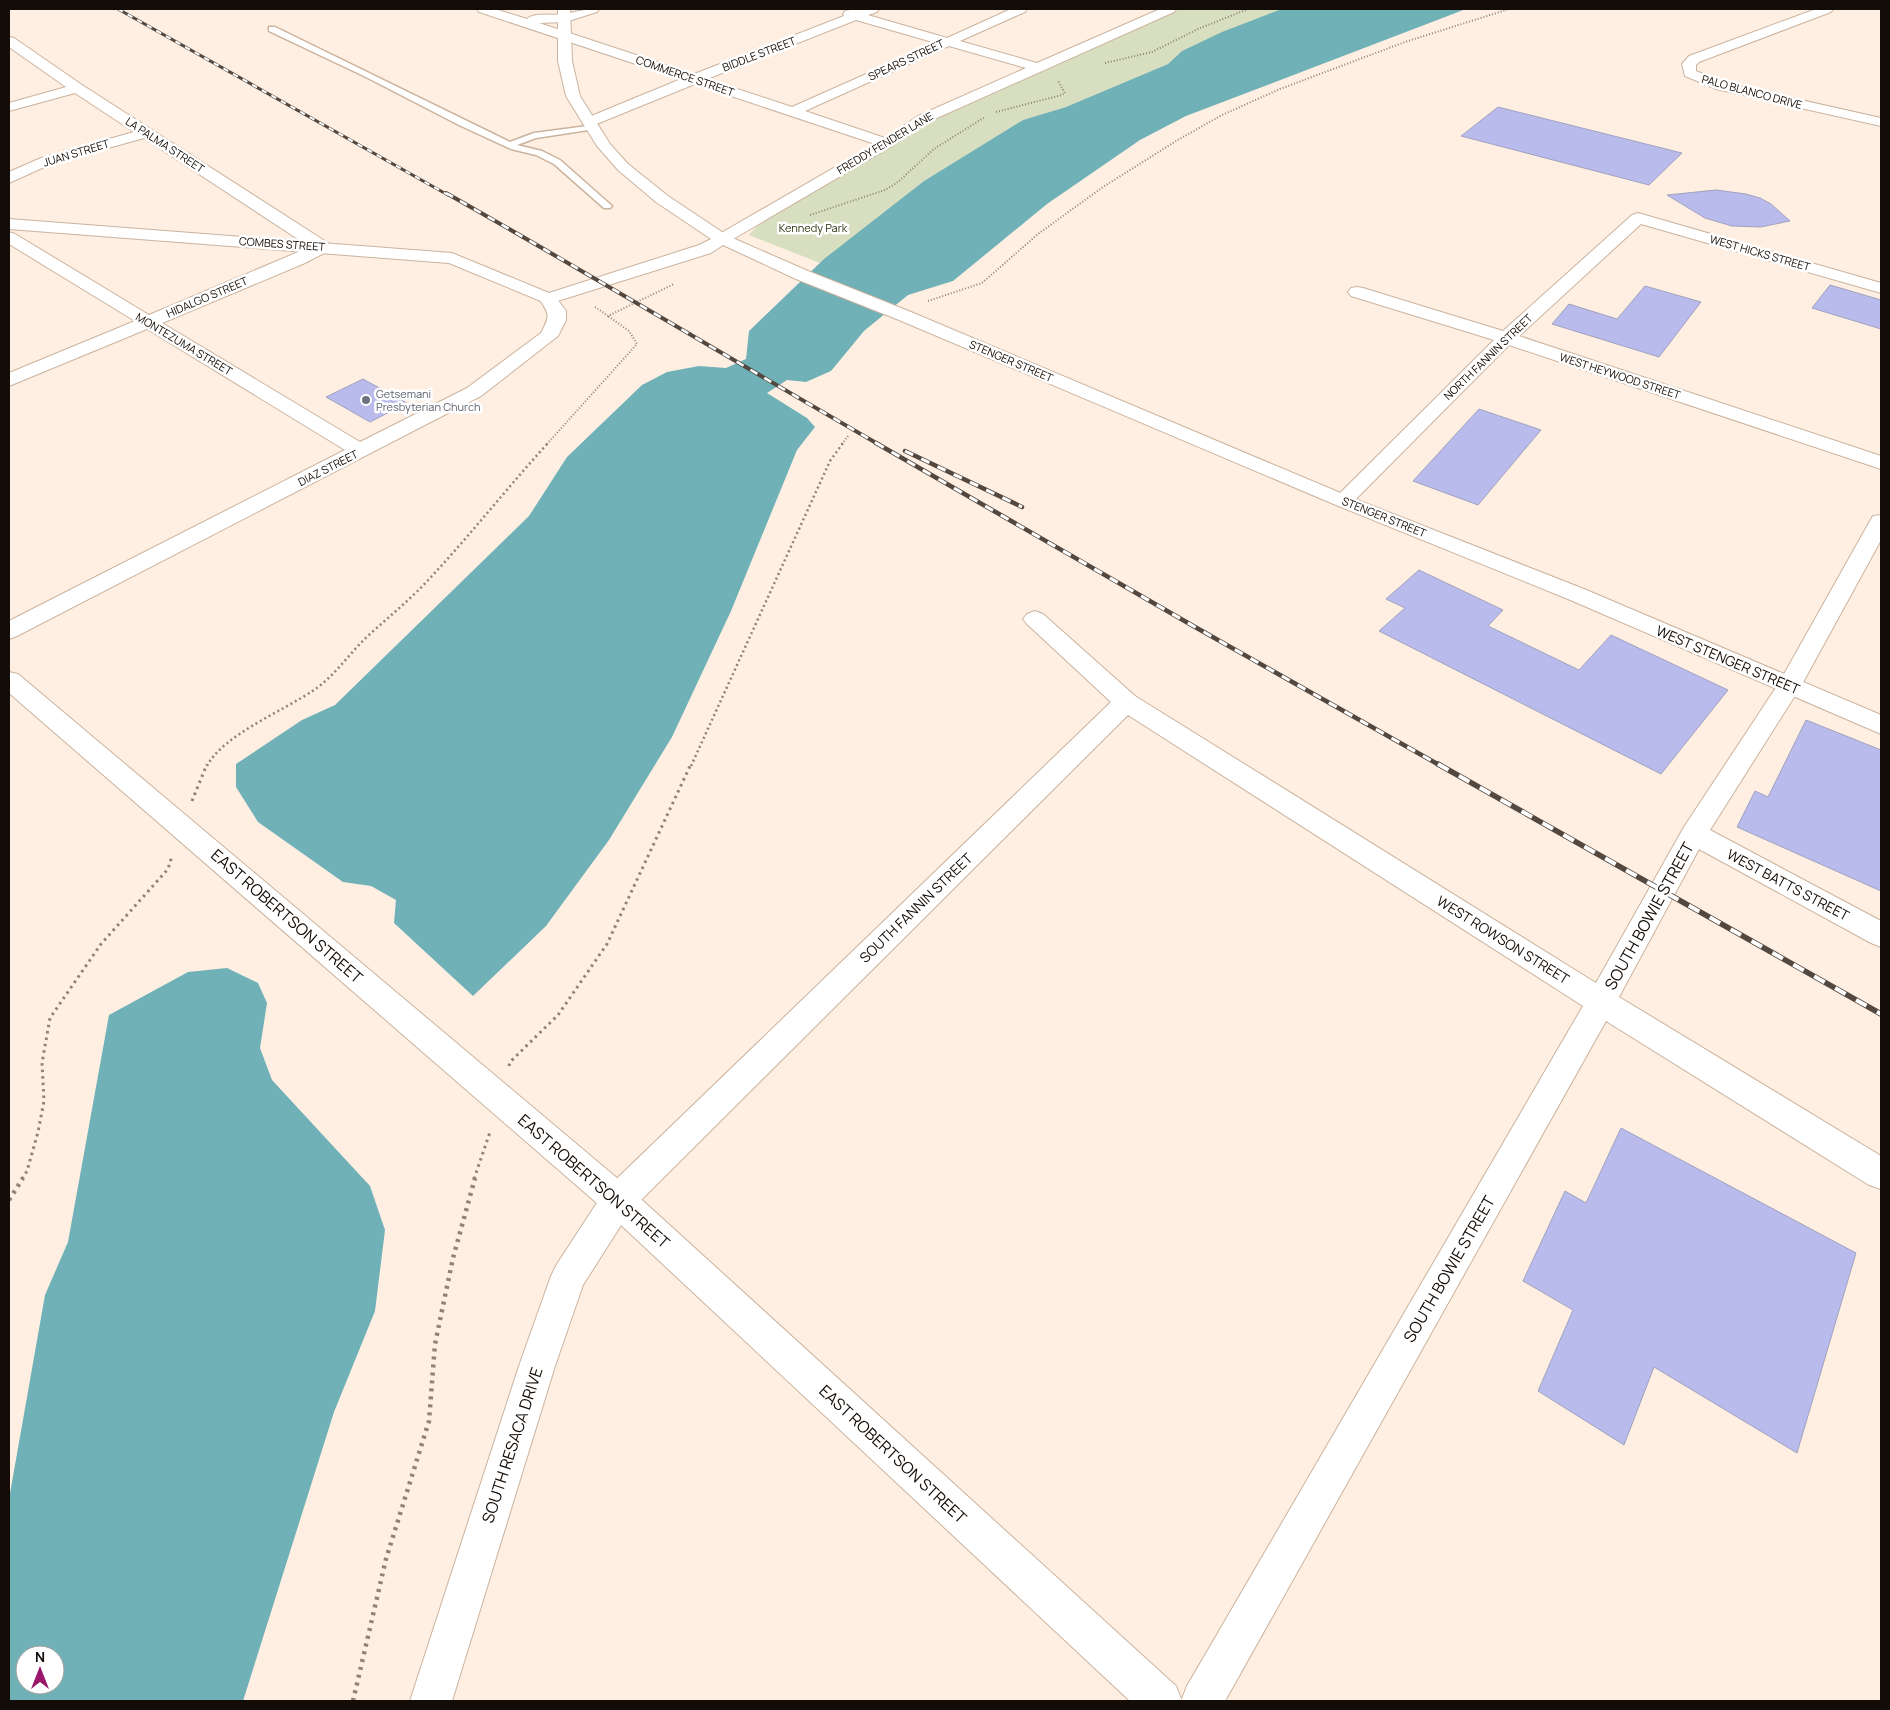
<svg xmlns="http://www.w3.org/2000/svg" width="1890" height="1710" font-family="Manrope,sans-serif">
	<rect width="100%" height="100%" fill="#ffefe2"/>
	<!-- green -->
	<path fill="#d8dfc1" d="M1175,9H1282L1182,51L1168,64L1066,107L1023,120L924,181L820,263L749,235L757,226L949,111Z"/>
	<!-- water -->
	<path fill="#6fb1b7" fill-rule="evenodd" d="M1282,9H1466L1186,116L1140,140L1047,204L953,281L908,295L864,331L831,371L806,382L787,380L767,393L807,418L815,427L797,450L731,611L672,737L609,840L546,926L473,996L394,923L396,900L371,886L343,882L258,822L236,787V764L302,720L335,705L529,516L567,457L642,385L667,372L699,366L726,368L746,359L749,331L824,259L924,181L1023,120L1066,107L1168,64L1182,51L1222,32Z
		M227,968L258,983L267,1003L260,1048L272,1080L370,1186L385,1230L375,1311L334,1412L243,1701H9V1499L45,1295L68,1242L109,1015L188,972ZM25,1655H55V1685H25Z"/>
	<!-- building -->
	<path fill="#b8bbec" stroke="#a0a2be" d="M1498,107L1682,153L1649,185L1461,136Z
		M1716,190L1746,194L1760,198L1771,204L1790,221L1761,227L1732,226L1705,218L1667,195Z
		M1830,285L1881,300V329L1812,308Z
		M1645,286L1701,302L1659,357L1552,324L1569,304L1617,319Z
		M363,379L407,403L370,422L326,397Z
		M1479,409L1541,430L1478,505L1413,481Z
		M1419,570L1503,610L1488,626L1579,670L1611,635L1728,690L1661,774L1379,631L1405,608L1386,599Z
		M1806,720L1881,750V891L1737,827L1755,791L1768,797Z
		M1621,1128L1856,1253L1797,1453L1654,1367L1624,1445L1538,1391L1573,1310L1523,1281L1565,1191L1586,1203Z"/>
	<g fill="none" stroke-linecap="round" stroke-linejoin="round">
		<defs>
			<path id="service" d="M269,27H275L510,142L534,133L595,125V129L536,138L517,145L542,151L560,160L612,206L610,208H604L554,164L536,155L511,149L459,125L366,77L269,31Z"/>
			<path id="minor" d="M477,9H495L527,19C535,12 552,16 563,14C577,12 583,9 599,9L597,12L565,22L539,23L694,74L844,16L843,14L845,11C855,9 868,9 879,9L877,12L868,15L947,38L1011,9H1027L1025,12L960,41L1037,63L1160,9H1176L1174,12L928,122L892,146L728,242H716L714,239L716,236L875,144L695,84L594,125H584L582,122L584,119L681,79L479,12ZM856,20L936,43L792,107L707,79ZM949,46L1026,68L918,116L885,138L805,111Z
				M1816,9H1833L1831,12L1699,62L1696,65V71L1725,83L1881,118V126L1716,89L1685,76L1682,64L1689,56Z
				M9,37L14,38L82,85L328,243L330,247L328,251L305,263L162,323L360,442L467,388L541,333C550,316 550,314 539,299L542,295L548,294L554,295L566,311V320L558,336L481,396L17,636L9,639V621L345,450L147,329L9,386V373L135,321L9,244V232L15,234L149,315L310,247L144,138L51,164L9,183V172L41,158L134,132L75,93L9,111V103L66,87L9,47Z
				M1638,213L1881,283V293L1641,224L1519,336L1881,456V469L1509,345L1350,505L1343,507L1336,505L1332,501L1336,497L1494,340L1351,296L1348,292L1351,288L1357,287L1363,288L1503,331L1632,215Z
				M1881,515V540L1801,686L1710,830L1881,921V947L1871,943L1699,849L1619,997L1881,1156V1189L1869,1185L1606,1021L1225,1701H1181L1187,1686L1583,1006L1128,715L630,1211L583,1285L555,1366L452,1701H410L519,1366L551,1276L557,1264L606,1189L1111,702L1027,624L1023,619L1027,614L1035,611L1043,614L1135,696L1596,983L1684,827L1779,683L1870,521L1873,516Z"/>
			<path id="tertiary" d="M558,9H570L572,61L580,96L610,144L628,164L668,196L728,236L808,271L911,312L1350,497L1584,589L1881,715V734L1568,599L1336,505L899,320L796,279L723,245L711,253L548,304L449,263L9,229V219L452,253L549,293L699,245L711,239L656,202L618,170L597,146L566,96L558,61Z
				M9,672L18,674L630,1189L1176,1686L1182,1701H1130L606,1211L9,693Z"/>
		</defs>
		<!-- service casing -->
		<use href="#service" stroke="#cbb39e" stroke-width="3"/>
		<!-- minor casing -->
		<use href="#minor" stroke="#cbb39e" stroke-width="2"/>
		<!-- tertiary casing -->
		<use href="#tertiary" stroke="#cbb39e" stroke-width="2"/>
		<!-- path-far3 -->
		<path stroke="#8e8279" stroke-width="2" stroke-dasharray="1 2" stroke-linecap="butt" d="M1105,63L1152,52L1198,29L1248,9
			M996,112L1062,95L1065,93L1058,81
			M810,215L885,190L898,182L934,149L985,117
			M928,301L982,283L1038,234L1103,187L1176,141L1222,115L1280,89L1405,42L1509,9
			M595,307L608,316L674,284
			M547,444L637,344L629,331L608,316
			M842,444L848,436"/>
		<!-- path-far2 -->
		<path stroke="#8e8279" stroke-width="2.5" stroke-dasharray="2 3" stroke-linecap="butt" d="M207,766C223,735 283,711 314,690C336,675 350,652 370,634C391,615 412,598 431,577C471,534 508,487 548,443
			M691,766L830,461L843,443"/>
		<!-- path-far1 -->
		<path stroke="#8e8279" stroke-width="3" stroke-dasharray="2.5 4" stroke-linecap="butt" d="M192,801L207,764
			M509,1066L510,1062L558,1015L607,944L691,764
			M22,1179L27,1171L38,1132L44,1101L42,1063L50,1018L101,944L168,869L172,856
			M474,1179L490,1132"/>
		<!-- path -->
		<path stroke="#8e8279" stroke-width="4.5" stroke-dasharray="3 5" stroke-linecap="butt" d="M9,1200L23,1178
			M353,1701L386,1559L429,1421L435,1344L453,1258L475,1178"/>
		<!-- service -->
		<use href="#service" fill="#fff" fill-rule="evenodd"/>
		<!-- minor -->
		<use href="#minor" fill="#fff" fill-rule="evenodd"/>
		<!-- tertiary -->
		<use href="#tertiary" fill="#fff" fill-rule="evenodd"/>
		<defs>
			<path id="rail-far3" d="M118,9L448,195"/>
			<path id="rail-far2" d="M446,193C591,275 734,361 878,444"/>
			<path id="rail-far1" d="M876,443L1195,627L1441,766
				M905,451L1022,507"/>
			<path id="rail" d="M1438,764L1881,1014"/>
		</defs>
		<!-- rail-far3 casing -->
		<use href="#rail-far3" stroke="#524840" stroke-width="3"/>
		<!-- rail-far2 casing -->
		<use href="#rail-far2" stroke="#524840" stroke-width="4"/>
		<!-- rail-far1 casing -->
		<use href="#rail-far1" stroke="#524840" stroke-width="4.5"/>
		<!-- rail casing -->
		<use href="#rail" stroke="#524840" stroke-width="5.5"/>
		<!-- rail-far3 -->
		<use href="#rail-far3" stroke="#fff" stroke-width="2" stroke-dasharray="5.5" stroke-linecap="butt"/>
		<!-- rail-far2 -->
		<use href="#rail-far2" stroke="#fff" stroke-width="2.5" stroke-dasharray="8" stroke-linecap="butt"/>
		<!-- rail-far1 -->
		<use href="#rail-far1" stroke="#fff" stroke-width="3" stroke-dasharray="9" stroke-linecap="butt"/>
		<!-- rail -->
		<use href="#rail" stroke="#fff" stroke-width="4" stroke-dasharray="12" stroke-linecap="butt"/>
	</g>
	<!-- markers -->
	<circle fill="#6b7280" stroke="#fff" stroke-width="2" cx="366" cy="400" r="5"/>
	<g text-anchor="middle" stroke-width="5" stroke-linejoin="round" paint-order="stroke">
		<!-- far-street labels -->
		<g font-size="11" fill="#140c06" stroke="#fff">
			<text transform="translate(759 54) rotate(-21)" y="4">BIDDLE STREET</text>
			<text transform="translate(906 60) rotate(-25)" y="4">SPEARS STREET</text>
			<text transform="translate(685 76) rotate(19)" y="4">COMMERCE STREET</text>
			<text transform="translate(1752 92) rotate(15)" y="4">PALO BLANCO DRIVE</text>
			<text transform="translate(885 143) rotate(-31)" y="4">FREDDY FENDER LANE</text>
			<text transform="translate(165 145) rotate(33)" y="4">LA PALMA STREET</text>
			<text transform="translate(76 153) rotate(-17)" y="4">JUAN STREET</text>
			<text transform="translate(282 244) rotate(4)" y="4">COMBES STREET</text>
			<text transform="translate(1760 253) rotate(16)" y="4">WEST HICKS STREET</text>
			<text transform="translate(207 297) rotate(-23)" y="4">HIDALGO STREET</text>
			<text transform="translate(184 344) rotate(31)" y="4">MONTEZUMA STREET</text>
			<text transform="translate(1488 357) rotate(-44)" y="4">NORTH FANNIN STREET</text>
			<text transform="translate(1011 361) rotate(23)" y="4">STENGER STREET</text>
			<text transform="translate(1620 376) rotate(18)" y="4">WEST HEYWOOD STREET</text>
			<text transform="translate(328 468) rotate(-27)" y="4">DIAZ STREET</text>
			<text transform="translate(1384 517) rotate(22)" y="4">STENGER STREET</text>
		</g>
		<!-- far-park labels -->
		<g font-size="11" fill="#2d340e" stroke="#fff">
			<text x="813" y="232">Kennedy Park</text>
		</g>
		<!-- far-worship labels -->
		<g font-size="11" fill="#5b616d" stroke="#fff" text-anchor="start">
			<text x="376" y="398">Getsemani<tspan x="376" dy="13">Presbyterian Church</tspan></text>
		</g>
		<!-- street labels -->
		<g font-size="14" fill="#140c06" stroke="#fff">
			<text transform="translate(1728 660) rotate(23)" y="5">WEST STENGER STREET</text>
			<text transform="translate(1788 885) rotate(28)" y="5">WEST BATTS STREET</text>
			<text transform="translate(916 908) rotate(-44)" y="5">SOUTH FANNIN STREET</text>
			<text transform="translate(1503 940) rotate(32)" y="5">WEST ROWSON STREET</text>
		</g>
		<!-- near-street labels -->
		<g font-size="16" fill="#140c06" stroke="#fff">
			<text transform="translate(287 916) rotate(41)" y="6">EAST ROBERTSON STREET</text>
			<text transform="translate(1649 916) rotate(-61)" y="6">SOUTH BOWIE STREET</text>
			<text transform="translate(594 1181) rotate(41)" y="6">EAST ROBERTSON STREET</text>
			<text transform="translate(1449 1269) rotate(-60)" y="6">SOUTH BOWIE STREET</text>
			<text transform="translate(512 1445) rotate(-72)" y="6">SOUTH RESACA DRIVE</text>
			<text transform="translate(893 1454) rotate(43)" y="6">EAST ROBERTSON STREET</text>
		</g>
	</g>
	<!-- border -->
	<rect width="1890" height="1710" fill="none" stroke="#140c06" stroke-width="20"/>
	<!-- north arrow -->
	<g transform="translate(40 1670)"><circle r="24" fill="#ffffff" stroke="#a19e9b"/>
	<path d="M0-4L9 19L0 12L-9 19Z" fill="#9a166a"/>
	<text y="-8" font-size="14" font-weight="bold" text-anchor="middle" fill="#140c06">N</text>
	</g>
</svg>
